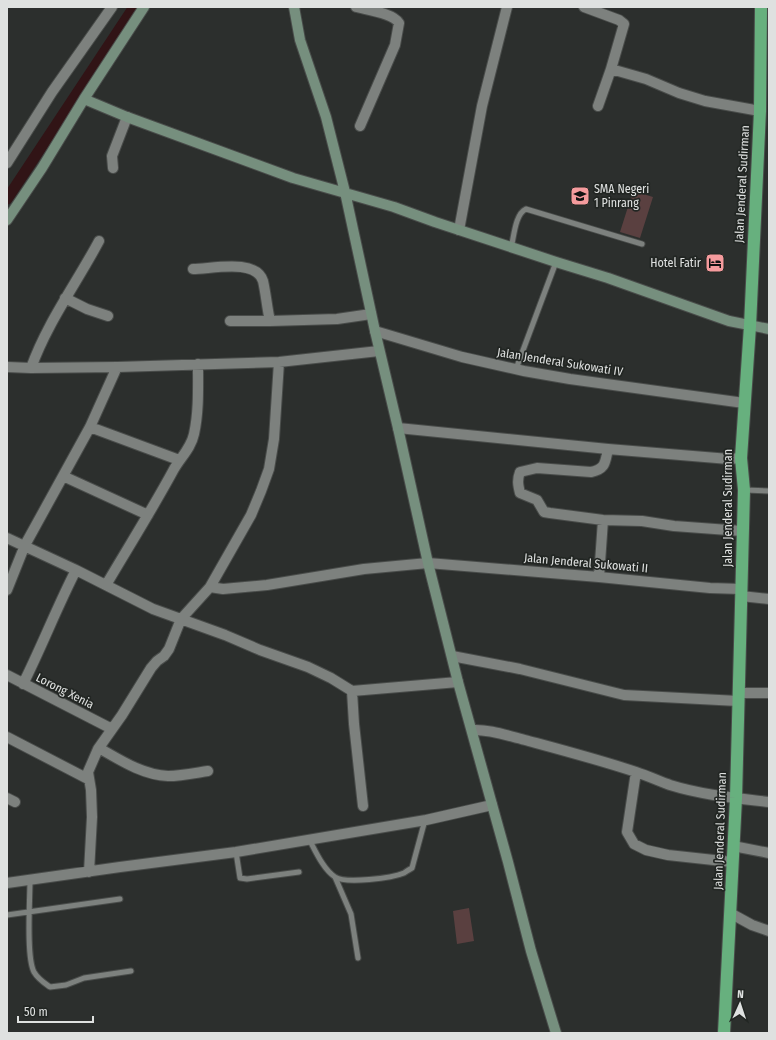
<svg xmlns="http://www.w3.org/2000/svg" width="776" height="1040" font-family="'Fira Sans Condensed',sans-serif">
	<rect width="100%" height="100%" fill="#2c2f2d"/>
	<!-- green -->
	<path fill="#5a4040" d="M633,191L653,197L640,238L620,232Z
		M469,908L474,941L457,944L453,911Z"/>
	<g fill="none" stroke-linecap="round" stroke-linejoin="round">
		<!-- canal -->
		<path stroke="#311416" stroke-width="11" d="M7,199L134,7"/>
		<defs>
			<path id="lane" d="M511,248C514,237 515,214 526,209L642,244
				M516,369L556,262
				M745,490L769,491
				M309,839C315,850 323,869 335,877C346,884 392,878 404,873C407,871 410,869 412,868L425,820
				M236,852L240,878L247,879L299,872
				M335,877L351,914L358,958
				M30,880C30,899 26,957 34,972C38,979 43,982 50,987L66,985L84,978L131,971
				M7,915L120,899"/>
			<path id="street" d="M356,7C368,10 393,13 399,23L395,45L360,126
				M584,7L619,20L624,24L611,69L598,106
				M611,69L646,79L679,93L705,101L760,111
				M7,163L52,92L112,7
				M113,168L112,156L127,117
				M459,230L482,106L507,7
				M193,269C211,269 256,258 263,281C266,294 267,308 270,321L337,319L371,314
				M65,298L87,309L108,316
				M230,321H270
				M375,331L462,357L524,371L570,379L744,403
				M7,367L31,368L117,367L279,362L379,351
				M31,368C47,323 76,284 99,241
				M90,427L179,460
				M398,428L608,449L729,459L741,458
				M608,449C605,462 606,469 591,472L537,468L520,472C517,480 518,485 520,493L537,500L544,512L550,513L603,520L642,521L674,526L742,531
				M63,476L148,515
				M7,538L76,570L153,609L225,635L260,650L308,667L331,678L352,691L354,724L363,806
				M599,577L603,520
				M106,585C129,546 153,508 174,469C181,457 191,448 194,434C199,411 198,387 198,364
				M210,587L223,589L267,585L364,569L428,563L599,577L710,588L741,589
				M7,590L25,545L90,427L117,367
				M741,596L769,599
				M452,656L520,669L624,695L738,701
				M7,675L112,729
				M23,684C42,646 57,607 76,570
				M352,691L458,682
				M739,693H769
				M472,730C490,729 508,736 525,740C562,750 600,760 636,772C648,776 659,781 670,785C702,795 736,798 769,802
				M7,737L88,779
				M99,748C120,760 143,775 168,776C181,776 195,773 208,771
				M636,772L627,832L634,844L646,850L668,855L732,862
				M7,798L15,802
				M733,846L769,853
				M89,872L92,817L91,790L88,772L98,749L122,715L151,668L157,661L164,656L169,649L181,619L210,587L251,515L261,491L269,469L274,439L279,362
				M7,883L120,867L236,852L426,820L492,805
				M730,913L752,925L769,931"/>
			<path id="secondary" d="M294,7L300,40L326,117L345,192L375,331L398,428L428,563L458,682L508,862L531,951L556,1033
				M84,99L127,117L293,178L394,207L435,222L556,262L608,278L729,321L769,329
				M7,220L42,168L84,99L144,7"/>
			<path id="highway" d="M724,1033L736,798L744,490L741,458L750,326L760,111L761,7"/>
		</defs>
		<!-- lane casing -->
		<use href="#lane" stroke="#494c4a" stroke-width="7"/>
		<!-- street casing -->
		<use href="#street" stroke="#494c4a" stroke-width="12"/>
		<!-- secondary casing -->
		<use href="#secondary" stroke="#494c4a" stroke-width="12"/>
		<!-- highway casing -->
		<use href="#highway" stroke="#494c4a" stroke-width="14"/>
		<!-- lane -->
		<use href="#lane" stroke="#7d817e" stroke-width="5"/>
		<!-- street -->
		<use href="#street" stroke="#7d817e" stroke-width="10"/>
		<!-- secondary -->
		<use href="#secondary" stroke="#768f7e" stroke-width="10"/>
		<!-- highway -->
		<use href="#highway" stroke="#67b07e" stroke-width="12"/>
	</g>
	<!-- icons -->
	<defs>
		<symbol id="school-square" viewBox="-11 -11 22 22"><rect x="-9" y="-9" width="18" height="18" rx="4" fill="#f59b9d" stroke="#222623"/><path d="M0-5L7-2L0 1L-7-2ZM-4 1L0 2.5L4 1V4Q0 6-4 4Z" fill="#111"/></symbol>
		<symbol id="hotel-square" viewBox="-11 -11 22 22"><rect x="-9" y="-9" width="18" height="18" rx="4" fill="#f59b9d" stroke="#222623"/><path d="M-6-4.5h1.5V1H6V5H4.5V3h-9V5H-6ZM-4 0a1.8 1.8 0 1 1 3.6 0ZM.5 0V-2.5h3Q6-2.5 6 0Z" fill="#111"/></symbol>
	</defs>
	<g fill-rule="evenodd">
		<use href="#school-square" x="569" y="185" width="22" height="22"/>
		<use href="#hotel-square" x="704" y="252" width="22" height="22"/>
	</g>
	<g text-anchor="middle" stroke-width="3.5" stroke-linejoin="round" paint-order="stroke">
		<!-- street labels -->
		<g font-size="12" fill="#dfe1e0" stroke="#222623">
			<text transform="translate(742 184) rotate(-87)" y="4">Jalan Jenderal Sudirman</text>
			<text transform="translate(560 362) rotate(9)" y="4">Jalan Jenderal Sukowati IV</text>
			<text transform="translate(728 508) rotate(-90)" y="4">Jalan Jenderal Sudirman</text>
			<text transform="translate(586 563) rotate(5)" y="4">Jalan Jenderal Sukowati II</text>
			<text transform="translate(65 691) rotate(27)" y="4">Lorong Xenia</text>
			<text transform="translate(720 831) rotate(-88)" y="4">Jalan Jenderal Sudirman</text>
		</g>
		<!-- poi labels -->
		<g font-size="12" fill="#dfe1e0" stroke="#222623" text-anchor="start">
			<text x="594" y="193">SMA Negeri<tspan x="594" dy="14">1 Pinrang</tspan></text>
			<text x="701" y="267" text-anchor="end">Hotel Fatir</text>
		</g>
	</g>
	<!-- border -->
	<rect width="776" height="1040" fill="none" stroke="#dfe1e0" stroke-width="16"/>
	<!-- north arrow -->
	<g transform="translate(740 1004) rotate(3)" stroke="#222623" stroke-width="3" paint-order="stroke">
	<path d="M0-3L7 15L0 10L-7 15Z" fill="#dfe1e0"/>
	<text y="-6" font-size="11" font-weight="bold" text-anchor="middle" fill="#dfe1e0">N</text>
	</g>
	<!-- scale -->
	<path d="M18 1016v6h75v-6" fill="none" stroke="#dfe1e0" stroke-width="2"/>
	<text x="24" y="1016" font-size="12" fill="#dfe1e0" stroke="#222623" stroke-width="3" paint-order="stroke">50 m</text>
</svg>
